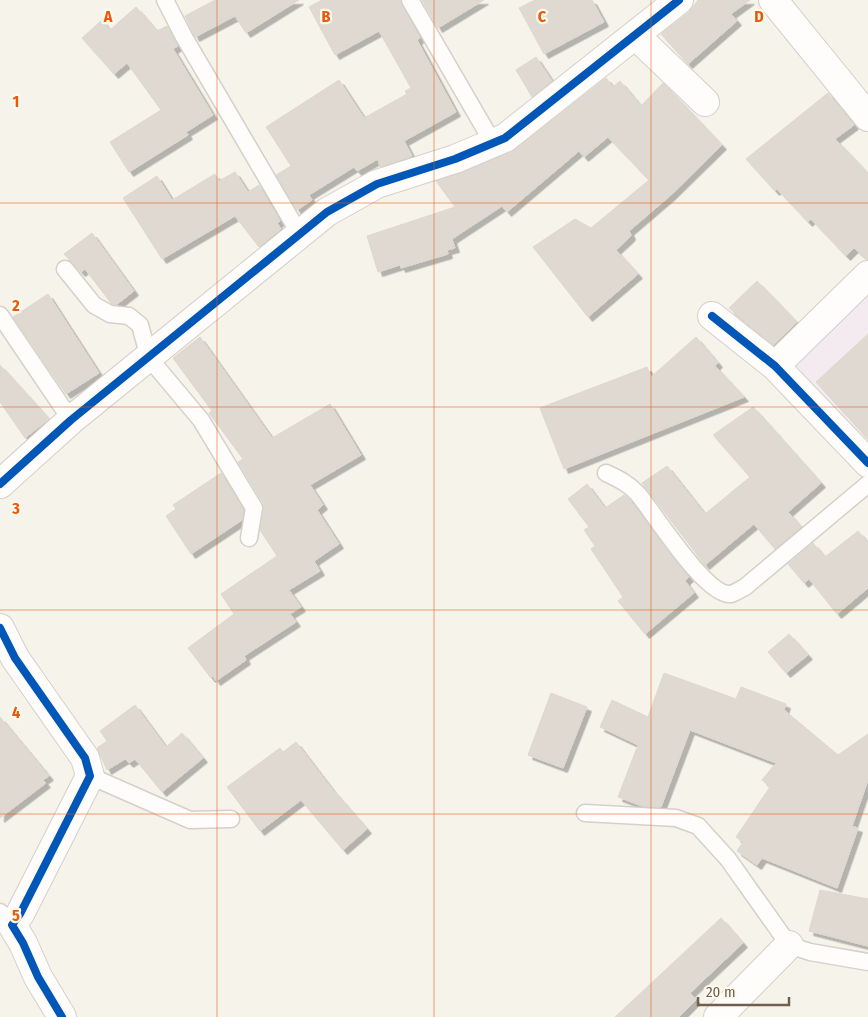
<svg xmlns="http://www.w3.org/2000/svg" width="868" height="1017" font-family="'Fira Sans Condensed',sans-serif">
	<defs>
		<filter id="shadow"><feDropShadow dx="4.5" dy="4.5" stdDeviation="0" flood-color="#0004"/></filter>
	</defs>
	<rect width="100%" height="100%" fill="#f6f3eb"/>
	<!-- education -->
	<path fill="#f4ebf1" d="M868,297V456L787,370Z"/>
	<!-- building -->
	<path fill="#dfd9d1" stroke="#ded8ce" filter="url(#shadow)" d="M215,0H299L246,33L235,16L195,37L185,16Z
		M322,0H400L420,38L417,40L456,112L404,141L412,156L380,167L378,159L357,171L354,167L309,195L312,200L297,210L276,175L291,166L266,127L339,80L364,118L407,94L405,91L411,88L379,31L335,55L309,7Z
		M422,0H484L438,28Z
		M535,0H592L604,22L544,54L519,8Z
		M698,0H750L731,14L737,21L688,64L661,34L689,12Z
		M136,7L157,31L167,26L178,46L173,49L213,115L186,132L188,135L129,172L110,142L161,110L127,63L114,74L82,38L102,20L110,30Z
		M536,57L552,81L532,97L516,70Z
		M606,78L613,87L620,81L641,106L663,83L722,145L671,195L629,231L631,235L630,237L616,250L638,274L588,317L533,247L575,219L591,228L649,180L608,137L584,157L579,151L507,212L502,206L452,239L455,248L447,250L448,254L401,268L400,265L378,272L367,236L455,207L436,181L514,150Z
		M828,93L854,125L835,139L868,173V260L854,248L846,256L811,219L808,222L777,189L775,191L746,159Z
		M235,172L248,192L259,185L280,221L277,223L281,229L259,247L235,216L162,259L123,198L157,176L172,200L215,174L219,181Z
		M92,233L134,291L116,305L111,303L85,269L81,272L64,254Z
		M757,281L797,322L773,345L729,308Z
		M48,294L99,373L66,394L13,317Z
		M868,334V439L816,382Z
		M200,337L272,438L330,404L361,455L310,485L323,505L317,510L339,544L314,561L320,571L289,590L301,607L290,614L296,622L244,656L246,660L216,681L213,676L211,678L188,648L234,614L221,594L277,556L260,530L263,503L238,462L243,459L209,413L212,411L173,358Z
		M696,337L718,363L715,366L744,397L564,469L540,408L647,367L651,377Z
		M0,365L49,419L25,438L0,402Z
		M753,407L821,483L788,512L801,527L775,549L754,524L705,565L642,483L667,466L705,514L750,477L713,435Z
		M221,473L244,510L242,520L191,554L166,516L176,509L173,505Z
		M587,484L605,508L624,495L628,498L689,577L685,581L694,593L645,634L618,601L623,597L591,549L595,546L584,530L589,527L568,499Z
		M858,531L868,543V588L837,614L809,579L804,583L788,564L813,543L825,557Z
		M789,634L808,655L786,673L768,652Z
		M664,673L736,699L741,687L786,704L784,710L838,755L868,734V780L852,826L858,828L837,888L762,858L757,865L737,851L743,842L736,837L770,787L762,780L776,763L690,730L661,807L642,806L618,797L638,745L600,727L612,700L648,717Z
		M551,693L587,707L563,768L528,755Z
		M135,705L166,747L182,733L203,758L162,792L135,759L129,763L125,759L107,770L97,748L107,741L100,731Z
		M0,717L49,776L43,780L46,783L0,818Z
		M296,742L332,789L367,829L343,850L301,800L260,831L227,787L280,748L283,752Z
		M820,890L868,899V946L809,931Z
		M721,918L743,943L690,993L696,1000L679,1017H615Z"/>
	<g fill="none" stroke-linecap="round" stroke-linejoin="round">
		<defs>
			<path id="lane" d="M165,0L184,37L299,233
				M410,0L493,143
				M65,269L94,305L110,314L129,316L140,325L149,358L201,420L254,508L249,538
				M0,315L71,420
				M606,473C619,479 629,484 638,494C654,513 706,597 731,594C735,593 741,589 745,587L868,484
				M90,776L190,820L231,819
				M585,813L676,818L698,826L728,859L789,945L810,952L868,962
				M0,912L12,925"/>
			<path id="street" d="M773,0L868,117
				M635,35L705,102
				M712,316L775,366L868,463
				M775,366L868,275
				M0,484L71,420L327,212L377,184L455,159L505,138L679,0
				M0,628L15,658L85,758L90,776L20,914L12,925L23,943L38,977L62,1017
				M718,1017L789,945"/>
		</defs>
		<!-- lane casing -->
		<use href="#lane" stroke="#d5d0c9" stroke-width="19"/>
		<!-- street casing -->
		<use href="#street" stroke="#d5d0c9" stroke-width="30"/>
		<!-- lane -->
		<use href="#lane" stroke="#fefdfc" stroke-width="16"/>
		<!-- street -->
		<use href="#street" stroke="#fefdfc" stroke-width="28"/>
		<defs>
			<path id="cycleway" d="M712,316L775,366L868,463
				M0,484L71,420L327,212L377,184L455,159L505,138L679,0
				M0,628L15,658L85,758L90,776L20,914L12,925L23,943L38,977L62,1017"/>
		</defs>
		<!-- cycleway casing -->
		<use href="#cycleway" stroke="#fdf9ed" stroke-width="11"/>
		<!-- cycleway -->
		<use href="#cycleway" stroke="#0057b8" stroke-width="8"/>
	</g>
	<!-- grid -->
	<path fill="none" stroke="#e8590c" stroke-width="1" stroke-opacity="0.55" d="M217,0V1017M434,0V1017M651,0V1017M0,203H868M0,407H868M0,610H868M0,814H868"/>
	<g font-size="16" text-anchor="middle" font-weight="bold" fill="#e8590c" stroke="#fdf9ed" stroke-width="4.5" stroke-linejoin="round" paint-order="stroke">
		<text x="108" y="22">A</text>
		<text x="326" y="22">B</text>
		<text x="542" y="22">C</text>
		<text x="759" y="22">D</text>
		<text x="16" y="107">1</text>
		<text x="16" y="311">2</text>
		<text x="16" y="514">3</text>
		<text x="16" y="718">4</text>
		<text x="16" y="921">5</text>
	</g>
	<!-- scale -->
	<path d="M698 997v8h91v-8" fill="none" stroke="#715f4e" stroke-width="2.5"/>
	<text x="706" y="997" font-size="15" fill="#715f4e" stroke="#fdf9ed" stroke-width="4" paint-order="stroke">20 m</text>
</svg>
